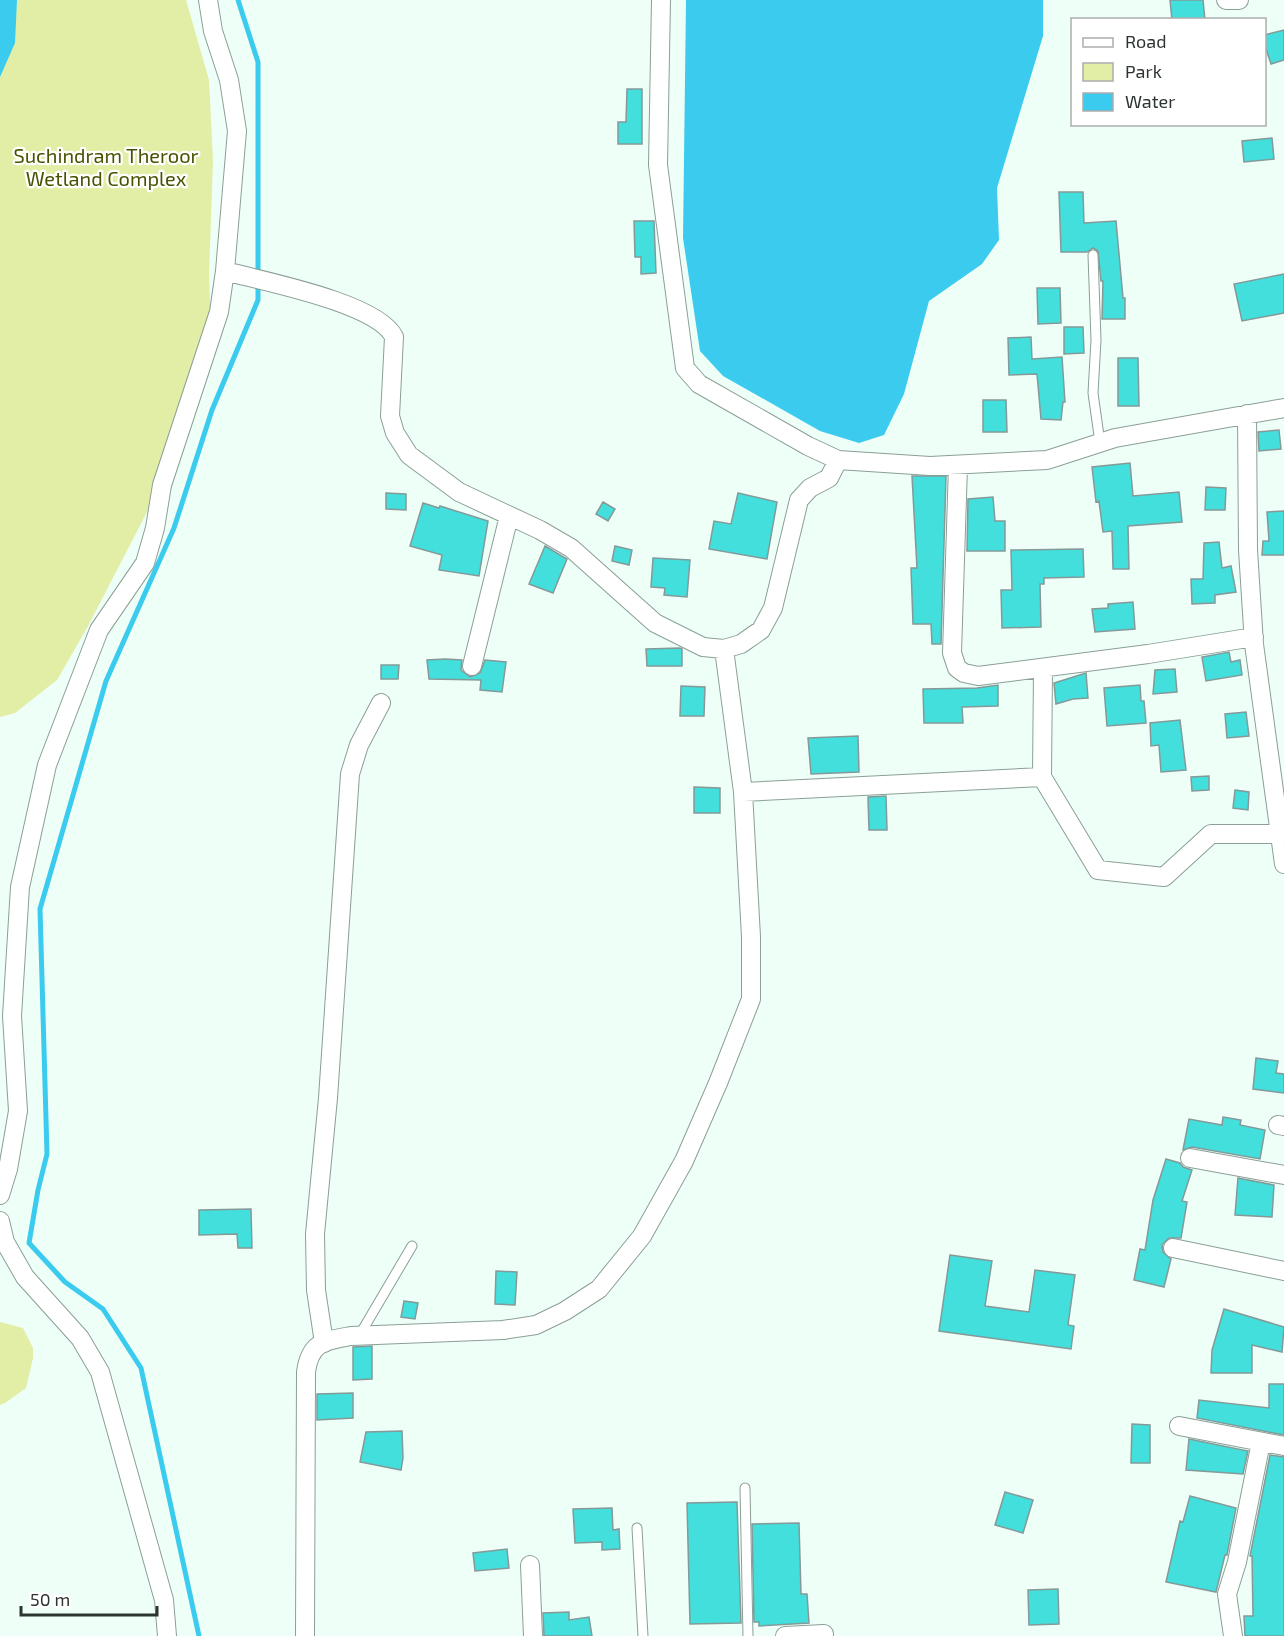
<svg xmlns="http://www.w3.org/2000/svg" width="1284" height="1636" font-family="'Exo 2',sans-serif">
	<rect width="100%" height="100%" fill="#eefff7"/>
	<!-- green -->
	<path fill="#e2eda6" d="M0,0H186L209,80L213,161L209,275L211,333L163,481L88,626L57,680L15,713L0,717Z
		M0,1322L23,1328L33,1348V1358L26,1388L5,1403L0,1405Z"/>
	<!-- water -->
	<path fill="#3bcbee" d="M0,0H17L15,43L0,77Z
		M686,0H1043V36L997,188L999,240L982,264L929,301L904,394L884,435L859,443L820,431L723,376L700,351L683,238Z"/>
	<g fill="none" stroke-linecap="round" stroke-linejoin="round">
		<!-- stream -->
		<path stroke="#3bcbee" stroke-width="5" d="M238,0L258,62V274
			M199,1636L141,1368L103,1309L65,1282L29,1243L38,1190L47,1154L40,909L106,681L174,528L212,410L258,300V284"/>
	</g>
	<!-- building -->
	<path fill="#42dfdc" stroke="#839a99" stroke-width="1.5" d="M1170,0H1203L1205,20H1172Z
		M1284,30V60L1271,64L1264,43V35Z
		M627,89H642V144H618V122H626Z
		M1272,138L1274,159L1244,162L1242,141Z
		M1059,192H1083L1084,223L1116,221L1123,298H1125V319H1102L1103,281H1101L1098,251L1093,248L1087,252H1061Z
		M634,221H654L656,273L641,274V257H635Z
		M1284,274V313L1242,321L1234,284Z
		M1037,288H1060L1061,323L1038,324Z
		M1064,327H1083L1084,353L1064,354Z
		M1031,337L1032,359L1062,357L1065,402H1063L1061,420L1041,419L1037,374L1009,375L1008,338Z
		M1118,358H1138L1139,406H1118Z
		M983,400H1006L1007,432H983Z
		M1279,430L1281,449L1259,451L1258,432Z
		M1130,463L1133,496L1179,492L1182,522L1128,526L1129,569H1113L1112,531L1103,532L1099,501L1096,502L1092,467Z
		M912,476H946L941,644H932L931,624H913L911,568H917Z
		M1206,487L1226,488L1225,510H1205Z
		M386,493L406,494V510L386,509Z
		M738,493L777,502L767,559L709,549L714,521L731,524Z
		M993,497L995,521H1005V551H967L968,499Z
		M603,502L615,509L608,521L596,514Z
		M423,503L439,508L440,506L488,521L479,576L439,570L442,555L410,546Z
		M1284,511V555H1262L1263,541H1269L1267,512Z
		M1219,542L1222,568L1231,566L1236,592L1215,595V603L1192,604L1191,579H1203L1204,543Z
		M545,546L567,559L553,593L529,584Z
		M615,546L632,550L629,565L612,561Z
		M1083,549L1084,577L1044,578V584H1040L1041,627L1002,628L1001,590H1012L1011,550Z
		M653,558L690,560L687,597L664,595L665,588L651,587Z
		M1133,602L1135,629L1095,632L1092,609L1108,608V604Z
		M680,648L682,649V666H647L646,649Z
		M1229,652L1231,662L1240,660L1242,675L1206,681L1202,657Z
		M445,659L462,660L461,670L470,677L480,673L485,660L506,662L502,692L480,690L481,680L429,679L427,660Z
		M381,665H399L398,679H381Z
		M1175,669L1177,692L1153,694L1155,670Z
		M1086,673L1088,698L1073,699L1056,704L1054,683Z
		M998,685V706L962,707L963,723H924L923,689L977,688Z
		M1140,685L1141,701H1144L1146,723L1107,726L1104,688Z
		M681,686L705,687L704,716H680Z
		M1246,712L1249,736L1227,738L1225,714Z
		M1180,720L1186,770L1161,772L1159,745L1151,746L1150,723Z
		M858,736L859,772L811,774L808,738Z
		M1209,776V790L1192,791L1191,777Z
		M694,787L720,788V813H694Z
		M1235,790L1249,792L1248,810L1233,808Z
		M886,796L887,830H869L868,797Z
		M1256,1058L1278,1061L1276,1073L1284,1074V1093L1253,1089Z
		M1223,1117L1241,1120L1240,1125L1265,1130L1260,1159L1192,1147L1183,1150L1189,1119L1222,1125Z
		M1166,1159L1180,1163L1183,1167L1192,1170L1182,1201L1187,1202L1181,1238H1169L1162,1245L1163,1252L1171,1259L1164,1287L1134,1280L1140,1249L1145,1250L1153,1200Z
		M1238,1178L1274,1185L1272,1217L1235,1215Z
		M251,1209L252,1248H238L237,1234L199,1235V1210Z
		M950,1255L992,1261L985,1306L1029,1312L1035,1270L1075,1275L1068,1325L1074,1326L1071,1349L939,1331Z
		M496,1271L517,1272L515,1305L495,1304Z
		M404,1301L418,1303L415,1319L401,1317Z
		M1224,1309L1284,1327L1282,1352L1252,1345V1373H1211L1212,1350Z
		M372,1346V1379L353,1380V1347Z
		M1269,1384H1284V1435L1197,1418L1199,1400L1269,1408Z
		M353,1393V1418L317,1420V1394Z
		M1132,1424L1150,1425V1463H1131Z
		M402,1431L403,1458L401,1470L360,1462L366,1432Z
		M1189,1439L1248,1451L1243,1474L1186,1470Z
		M1270,1455L1284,1457V1636H1245L1244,1616H1253L1252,1556H1250Z
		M1005,1492L1033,1500L1023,1533L995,1525Z
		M1190,1496L1236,1508L1227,1555H1225L1216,1592L1166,1582L1180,1521L1183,1522Z
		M737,1502L741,1623L690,1624L687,1503Z
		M612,1508L613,1530L619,1529L620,1549L602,1550V1542L575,1543L573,1509Z
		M799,1523L801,1594H807L809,1623L759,1626V1622H754L752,1524Z
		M507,1549L509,1568L475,1571L473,1553Z
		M1058,1589L1059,1624L1029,1625L1028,1590Z
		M569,1612V1620L589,1617L592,1636H544L543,1613Z"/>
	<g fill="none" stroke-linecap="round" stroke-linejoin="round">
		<defs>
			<path id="lane" d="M1093,255L1096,340L1093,393L1100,443
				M359,1336L412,1246
				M745,1488L748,1636
				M637,1528L643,1636"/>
			<path id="street" d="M661,0L658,165L685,368L699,384L808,446L838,460L930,466L1047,460L1115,438L1284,408
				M1226,0H1239
				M225,271C262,281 378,303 394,337L390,416L395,433L409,455L459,492L540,530L571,548L655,623L703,647L724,649L741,644L761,630L773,608L799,500L810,488L829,478L838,460
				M1247,414L1248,550L1254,644L1284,864
				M958,466L952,653L957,668L964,673L978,676L1148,654L1254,637
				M472,666L509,516
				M1043,669L1042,777L1098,870L1164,877L1211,834H1281
				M743,792L1042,777
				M1278,1125L1284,1126
				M1190,1158L1284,1175
				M0,1195L8,1169L18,1111L12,1016L20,887L47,765L99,630L145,563L155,528L162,485L219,312L225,271L237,131L229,80L213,31L208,0
				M0,1221L5,1242L25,1277L80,1338L100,1372L164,1600L167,1636
				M1173,1248L1284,1271
				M324,1343L316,1290L315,1234L328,1098L350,774L359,745L381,703
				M1179,1426L1284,1446
				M530,1565L533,1636
				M305,1636L306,1372C310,1342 324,1341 351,1336L503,1330L536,1325L565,1311L599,1289L642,1236L684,1161L718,1083L751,999V937L743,792L724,649
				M785,1636L824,1634
				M1233,1636L1227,1594L1237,1562L1261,1442"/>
		</defs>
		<!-- lane casing -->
		<use href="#lane" stroke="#8b9f96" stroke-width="11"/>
		<!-- street casing -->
		<use href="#street" stroke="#8b9f96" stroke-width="20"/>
		<!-- lane -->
		<use href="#lane" stroke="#fff" stroke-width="9"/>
		<!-- street -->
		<use href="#street" stroke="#fff" stroke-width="18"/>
	</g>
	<g text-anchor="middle" stroke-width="4.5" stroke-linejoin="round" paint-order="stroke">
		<!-- park labels -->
		<g font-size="20" fill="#4a5201" stroke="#fff">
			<text x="106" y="163">Suchindram Theroor<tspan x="106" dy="23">Wetland Complex</tspan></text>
		</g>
	</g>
	<!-- legend -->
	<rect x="1071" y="18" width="195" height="108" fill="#ffffff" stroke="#abaead" stroke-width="1.5"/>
	<rect x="1083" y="38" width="30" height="9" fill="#ffffff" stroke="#abaead" stroke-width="1.5"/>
	<text x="1125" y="48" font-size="18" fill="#2d3531">Road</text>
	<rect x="1083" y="63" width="30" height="18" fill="#e2eda6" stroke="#abaead" stroke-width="1.5"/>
	<text x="1125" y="78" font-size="18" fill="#2d3531">Park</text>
	<rect x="1083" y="93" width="30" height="18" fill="#3bcbee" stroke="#abaead" stroke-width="1.5"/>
	<text x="1125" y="108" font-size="18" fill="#2d3531">Water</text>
	<!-- scale -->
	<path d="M21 1606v9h136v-9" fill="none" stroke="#2d3531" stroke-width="3"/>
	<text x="30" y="1606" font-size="18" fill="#2d3531" stroke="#ffffff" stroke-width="4.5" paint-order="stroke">50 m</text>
</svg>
